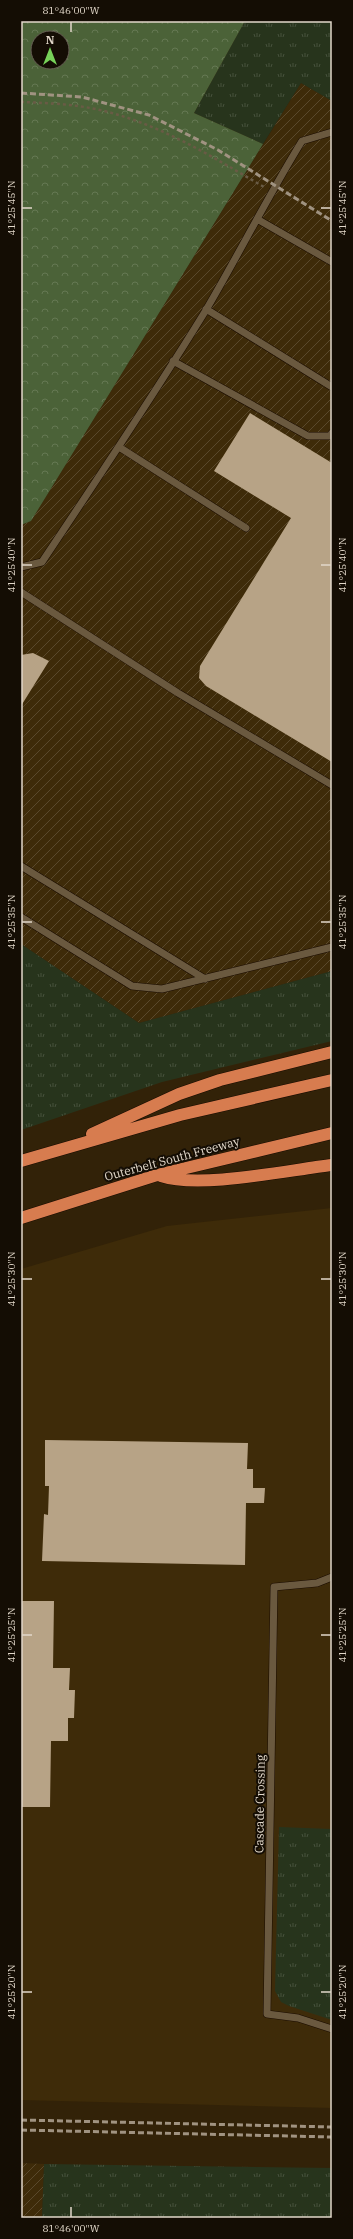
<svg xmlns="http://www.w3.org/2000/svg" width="353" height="2239" font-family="'IBM Plex Serif',serif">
	<defs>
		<pattern id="industrial-furrows" width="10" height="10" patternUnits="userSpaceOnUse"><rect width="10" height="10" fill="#3e2b09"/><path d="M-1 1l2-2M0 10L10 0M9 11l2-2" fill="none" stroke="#5a492c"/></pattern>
		<pattern id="grass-tufts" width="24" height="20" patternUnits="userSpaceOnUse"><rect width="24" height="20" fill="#27341c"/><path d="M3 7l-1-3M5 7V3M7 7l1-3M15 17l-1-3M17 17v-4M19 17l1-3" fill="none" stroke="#46513c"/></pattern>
		<pattern id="forest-crowns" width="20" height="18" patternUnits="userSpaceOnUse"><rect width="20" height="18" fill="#4b6238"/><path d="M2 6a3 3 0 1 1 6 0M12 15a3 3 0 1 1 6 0" fill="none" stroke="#657853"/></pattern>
	</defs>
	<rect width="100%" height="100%" fill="#322208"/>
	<!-- built -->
	<path fill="#3e2b09" d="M332,1208V2108L21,2100V1269L167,1226Z"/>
	<!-- industrial -->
	<path fill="url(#industrial-furrows)" d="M301,83L332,101V971L139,1023L21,944V525L31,521Z
		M21,2163L44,2164L42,2218H21Z"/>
	<!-- grass -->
	<path fill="url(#grass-tufts)" d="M245,21H332V101L301,83L263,144L194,113Z
		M21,944L139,1023L332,971V1041L162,1082L21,1130Z
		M279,1827L332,1829V2020L289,2006L281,2002L275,1991Z
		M44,2164L332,2168V2218H42Z"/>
	<!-- forest -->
	<path fill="url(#forest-crowns)" fill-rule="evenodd" d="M21,21H245L194,113L263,144L31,521L21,525ZM38,38H62V62H38Z"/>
	<!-- building -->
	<path fill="#b7a386" d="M250,413L332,463V762L206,686L199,678L200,666L291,518L214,471Z
		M33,653L49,661L21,706V655Z
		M45,1440L248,1443L247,1469H253V1488H265L264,1503H246L245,1565L42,1561L44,1514L48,1515L49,1486H45Z
		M21,1601H54L53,1668H70L69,1690H75L74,1718H68V1741H51L50,1807H21Z"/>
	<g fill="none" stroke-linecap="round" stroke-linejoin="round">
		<defs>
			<path id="lane" d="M257,219L332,262
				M206,309L332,387
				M173,361L308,436H330L332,433
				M119,447L246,528
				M21,567L42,562C98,478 154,395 206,310C239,254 268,196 302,141L332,132
				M21,592L178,693L332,785
				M21,866L205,979
				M21,917L132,986L162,989L332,947
				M332,1577L317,1583L274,1587L267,2014L298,2018L332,2029"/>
			<path id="highway" d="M92,1134L179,1094L220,1080L332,1052
				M21,1161L180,1115L332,1080
				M161,1176C200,1189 288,1170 332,1165
				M21,1218L157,1175L332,1133"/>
		</defs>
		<!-- lane casing -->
		<use href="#lane" stroke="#190b00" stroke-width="8"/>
		<!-- highway casing -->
		<use href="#highway" stroke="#190b00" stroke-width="13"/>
		<!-- path -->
		<path stroke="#695b45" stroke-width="2.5" stroke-dasharray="3 3" stroke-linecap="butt" d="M21,102C47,103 74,104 100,110C160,124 211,156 264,187"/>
		<!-- lane -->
		<use href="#lane" stroke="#6a593f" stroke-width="7"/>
		<!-- highway -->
		<use href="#highway" stroke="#d77c4f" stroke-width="12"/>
		<!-- rail -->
		<path stroke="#a09381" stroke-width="3" stroke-dasharray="6 3" stroke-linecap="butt" d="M21,93L82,97L149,115L218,150L332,221
			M21,2120L332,2127
			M21,2130L332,2137"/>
	</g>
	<!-- ticks -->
	<path fill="none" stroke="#e2d8ca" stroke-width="1.5" d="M71,22V32M22,208H32M321,208H331M22,565H32M321,565H331M22,922H32M321,922H331M22,1279H32M321,1279H331M22,1635H32M321,1635H331M22,1992H32M321,1992H331M71,2207V2217"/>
	<g text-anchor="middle" stroke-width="4" stroke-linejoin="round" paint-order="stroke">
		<!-- street labels -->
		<g font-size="12" fill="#e2d8ca" stroke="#140d04">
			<text transform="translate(172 1159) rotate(-15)" y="4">Outerbelt South Freeway</text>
			<text transform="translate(260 1804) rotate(-89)" y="4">Cascade Crossing</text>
		</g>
	</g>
	<!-- border -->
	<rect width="353" height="2239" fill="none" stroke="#140d04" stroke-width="44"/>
	<!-- north arrow -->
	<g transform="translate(50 50)"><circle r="19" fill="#140d04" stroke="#665e53"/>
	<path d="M0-3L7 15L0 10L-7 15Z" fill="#77d259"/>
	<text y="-6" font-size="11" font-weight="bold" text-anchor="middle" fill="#e2d8ca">N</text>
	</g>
	<rect x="22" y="22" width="309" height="2195" fill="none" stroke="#e2d8ca" stroke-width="1.5"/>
	<g font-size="10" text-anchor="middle" fill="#e2d8ca">
		<text x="71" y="14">81°46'00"W</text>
		<text transform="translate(11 208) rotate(-90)" y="4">41°25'45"N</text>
		<text transform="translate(342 208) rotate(-90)" y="4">41°25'45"N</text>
		<text transform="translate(11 565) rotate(-90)" y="4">41°25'40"N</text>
		<text transform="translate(342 565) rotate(-90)" y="4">41°25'40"N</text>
		<text transform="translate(11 922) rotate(-90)" y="4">41°25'35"N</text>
		<text transform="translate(342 922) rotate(-90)" y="4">41°25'35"N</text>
		<text transform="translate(11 1279) rotate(-90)" y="4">41°25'30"N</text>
		<text transform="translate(342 1279) rotate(-90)" y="4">41°25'30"N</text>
		<text transform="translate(11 1635) rotate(-90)" y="4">41°25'25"N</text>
		<text transform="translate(342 1635) rotate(-90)" y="4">41°25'25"N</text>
		<text transform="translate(11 1992) rotate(-90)" y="4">41°25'20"N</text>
		<text transform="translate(342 1992) rotate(-90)" y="4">41°25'20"N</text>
		<text x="71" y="2232">81°46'00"W</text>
	</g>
</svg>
